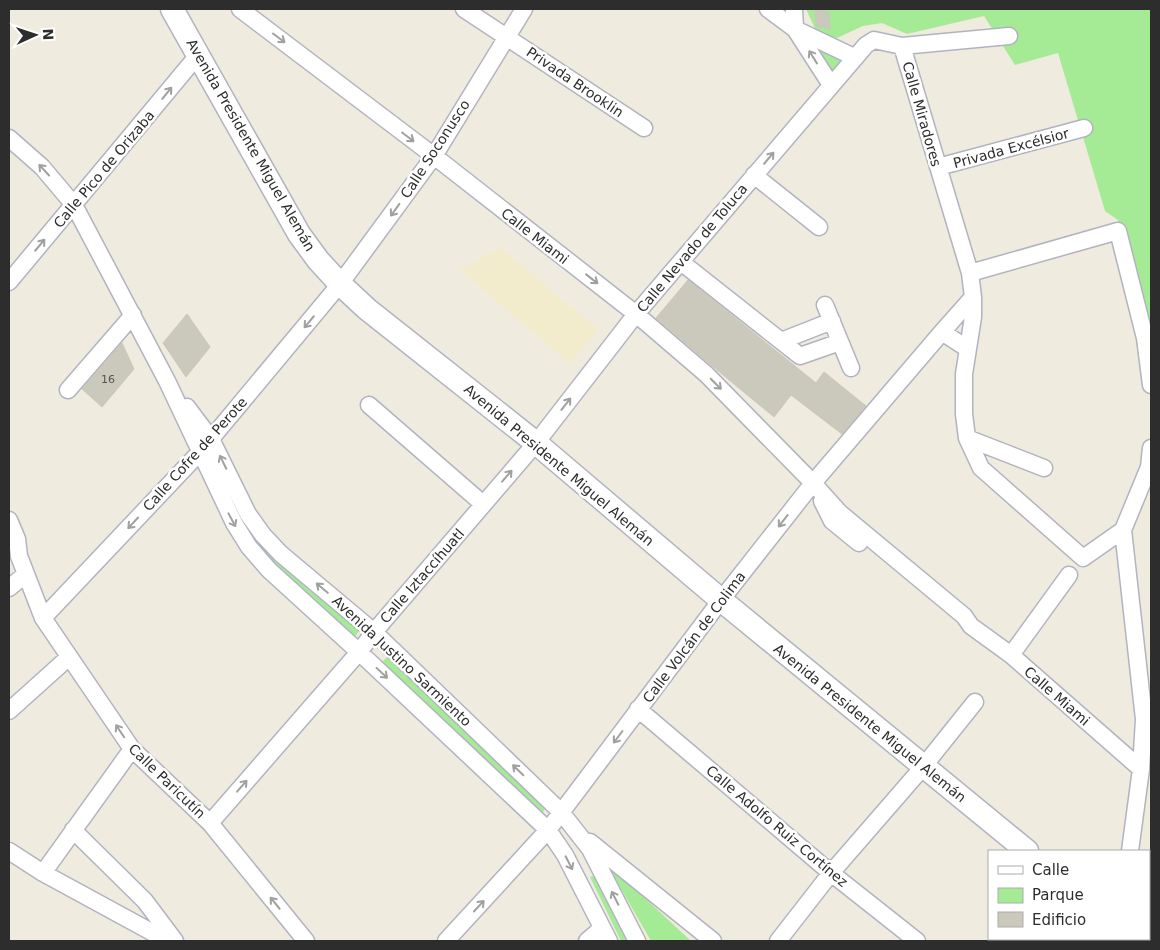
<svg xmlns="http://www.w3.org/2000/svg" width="1160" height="950" font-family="'DejaVu Sans',sans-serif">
	<rect width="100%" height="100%" fill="#efebde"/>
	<!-- education -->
	<path fill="#f2eccc" d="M501,247L598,330L570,364L460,270Z"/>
	<!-- green -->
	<path fill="#a5eb96" d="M806,9H1151V386L1118,220L1105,211L1058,53L1015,65L984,16L907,34L882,23L863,26L837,38L818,35Z
		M812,48L845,61L831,75Z
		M215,463L279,560L359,631L355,637L270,567L247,541Z
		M387,657L547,805L542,814L381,663Z
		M605,861L691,941H651Z
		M598,874L632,941H621L590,877Z"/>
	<!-- building -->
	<path fill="#cbc9bc" stroke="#cbc8b7" d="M815,10L829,12L830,29L816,26Z
		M688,280L816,383L824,372L866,406L842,434L791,395L774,417L717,370L656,318Z
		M187,314L210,347L186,377L163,343Z
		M122,343L134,369L102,407L82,389Z"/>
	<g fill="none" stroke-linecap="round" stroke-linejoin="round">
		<defs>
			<path id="minor" d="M240,9L434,156L636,314L706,374L813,483L840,513L964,616L971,626L1011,655L1141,769
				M464,9L644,128
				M768,9L795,29L854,57
				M794,9L795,29L831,85
				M902,46L970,273L973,297V317L964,374V414L967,438L981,468L1083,558L1123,530
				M9,138L42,167L74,205L167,381L234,523L249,547L269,570L359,652L548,830L565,855L609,941
				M938,167L1084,128
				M754,175L819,227
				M681,262L800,356L840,342
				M970,273L1118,231L1145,338L1151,385
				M9,282L198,55
				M825,305L851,368
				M942,332L968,349
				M781,341L832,321
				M68,390L133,315
				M369,405L483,504
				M187,407L211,439L248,514L263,535L281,554L374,632L561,812L590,849L637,941
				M967,438L1044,468
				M822,501L832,521L859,543
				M9,520L17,539L19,556L43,618L132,749L210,823L306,941
				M9,588L26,574
				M43,618L200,452L340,284L434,156L524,9
				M1011,655L1069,575
				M638,709L831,873L917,941
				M9,711L69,657
				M210,823L359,652L374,632L536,443L636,314L866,45L874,40L902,46L1009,36
				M73,830L145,901L175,941
				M590,842L713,941
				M9,851L43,873L168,941
				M1130,851L1141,769L1144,719L1123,530L1149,467L1151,448
				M43,873L132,749
				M446,941L548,830L721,600L813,483L942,332L973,297
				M587,941L602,928
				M778,941L831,873L923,767L975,702
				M1109,941L1111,939"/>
			<path id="secondary" d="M172,9L299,234L318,260L340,284L367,309L536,443L721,600L1027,851
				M1144,939L1149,941"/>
		</defs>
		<!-- minor casing -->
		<use href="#minor" stroke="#b2b3c1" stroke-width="19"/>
		<!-- secondary casing -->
		<use href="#secondary" stroke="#b2b3c1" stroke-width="25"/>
		<!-- minor -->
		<use href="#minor" stroke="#fff" stroke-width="16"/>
		<!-- secondary -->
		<use href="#secondary" stroke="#fff" stroke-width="22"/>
	</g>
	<!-- one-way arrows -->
	<defs><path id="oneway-shaft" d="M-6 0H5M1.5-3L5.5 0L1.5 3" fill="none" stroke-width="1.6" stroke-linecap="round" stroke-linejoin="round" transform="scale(1.25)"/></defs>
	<g stroke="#a0a0a0">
		<use href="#oneway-shaft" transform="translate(279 38) rotate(37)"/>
		<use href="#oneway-shaft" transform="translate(813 57) rotate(-122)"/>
		<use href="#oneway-shaft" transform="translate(167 93) rotate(-51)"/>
		<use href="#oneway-shaft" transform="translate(408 137) rotate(37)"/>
		<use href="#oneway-shaft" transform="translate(769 158) rotate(-50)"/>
		<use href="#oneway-shaft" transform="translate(44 170) rotate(-133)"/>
		<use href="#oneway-shaft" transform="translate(395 210) rotate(126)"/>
		<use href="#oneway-shaft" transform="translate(40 245) rotate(-50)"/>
		<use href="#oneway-shaft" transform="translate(592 279) rotate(38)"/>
		<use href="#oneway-shaft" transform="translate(309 322) rotate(130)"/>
		<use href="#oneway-shaft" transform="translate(716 384) rotate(45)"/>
		<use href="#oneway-shaft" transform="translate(566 404) rotate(-52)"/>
		<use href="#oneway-shaft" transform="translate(223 462) rotate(-116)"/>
		<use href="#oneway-shaft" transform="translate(507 476) rotate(-49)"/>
		<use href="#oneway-shaft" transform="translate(232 520) rotate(62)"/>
		<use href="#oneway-shaft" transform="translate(783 521) rotate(128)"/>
		<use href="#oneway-shaft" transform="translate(133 523) rotate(133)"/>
		<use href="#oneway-shaft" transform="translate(322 588) rotate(-140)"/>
		<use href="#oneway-shaft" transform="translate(382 673) rotate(43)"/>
		<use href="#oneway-shaft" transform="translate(120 731) rotate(-124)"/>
		<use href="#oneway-shaft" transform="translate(618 737) rotate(127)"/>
		<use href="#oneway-shaft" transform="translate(518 770) rotate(-136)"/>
		<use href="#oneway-shaft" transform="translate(242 786) rotate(-49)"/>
		<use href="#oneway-shaft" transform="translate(569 863) rotate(63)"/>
		<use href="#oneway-shaft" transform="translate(615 898) rotate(-117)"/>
		<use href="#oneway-shaft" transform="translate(275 903) rotate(-129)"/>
		<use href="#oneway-shaft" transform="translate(479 906) rotate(-47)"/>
	</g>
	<g text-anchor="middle" stroke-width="5" stroke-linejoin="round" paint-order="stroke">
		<!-- number labels -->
		<g font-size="11" fill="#545451">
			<text x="108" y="383">16</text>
		</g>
		<!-- street labels -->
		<g font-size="14" fill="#2d2d2d" stroke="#fff">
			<text transform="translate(575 82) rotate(34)" y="5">Privada Brooklin</text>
			<text transform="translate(922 114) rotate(74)" y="5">Calle Miradores</text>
			<text transform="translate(251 145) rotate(60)" y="5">Avenida Presidente Miguel Alemán</text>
			<text transform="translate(1011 148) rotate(-15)" y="5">Privada Excélsior</text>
			<text transform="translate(435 149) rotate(-57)" y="5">Calle Soconusco</text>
			<text transform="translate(104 169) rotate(-50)" y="5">Calle Pico de Orizaba</text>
			<text transform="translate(535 236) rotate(38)" y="5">Calle Miami</text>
			<text transform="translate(692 248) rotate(-50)" y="5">Calle Nevado de Toluca</text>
			<text transform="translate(195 454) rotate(-48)" y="5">Calle Cofre de Perote</text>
			<text transform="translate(559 465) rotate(40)" y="5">Avenida Presidente Miguel Alemán</text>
			<text transform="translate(422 576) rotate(-49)" y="5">Calle Iztaccíhuatl</text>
			<text transform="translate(694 637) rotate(-53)" y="5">Calle Volcán de Colima</text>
			<text transform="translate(402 661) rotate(43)" y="5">Avenida Justino Sarmiento</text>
			<text transform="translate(1057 696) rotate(41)" y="5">Calle Miami</text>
			<text transform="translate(870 723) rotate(39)" y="5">Avenida Presidente Miguel Alemán</text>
			<text transform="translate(167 781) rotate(44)" y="5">Calle Paricutín</text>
			<text transform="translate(777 826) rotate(40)" y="5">Calle Adolfo Ruiz Cortínez</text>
		</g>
	</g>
	<!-- border -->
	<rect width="1160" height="950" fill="none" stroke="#2d2d2d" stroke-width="20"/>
	<!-- legend -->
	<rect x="988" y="850" width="162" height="90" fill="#ffffff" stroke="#ababab"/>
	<rect x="998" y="866" width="25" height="8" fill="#ffffff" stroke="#ababab"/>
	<text x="1032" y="875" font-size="15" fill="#2d2d2d">Calle</text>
	<rect x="998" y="888" width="25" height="15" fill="#a5eb96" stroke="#ababab"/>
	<text x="1032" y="900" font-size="15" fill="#2d2d2d">Parque</text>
	<rect x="998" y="912" width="25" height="15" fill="#cbc9bc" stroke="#ababab"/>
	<text x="1032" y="925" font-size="15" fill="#2d2d2d">Edificio</text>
	<!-- north arrow -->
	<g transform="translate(35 35) rotate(87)" stroke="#ffffff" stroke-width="4" paint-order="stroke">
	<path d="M0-4L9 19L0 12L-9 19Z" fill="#2d2d2d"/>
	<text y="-8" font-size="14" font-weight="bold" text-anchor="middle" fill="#2d2d2d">N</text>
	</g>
</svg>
